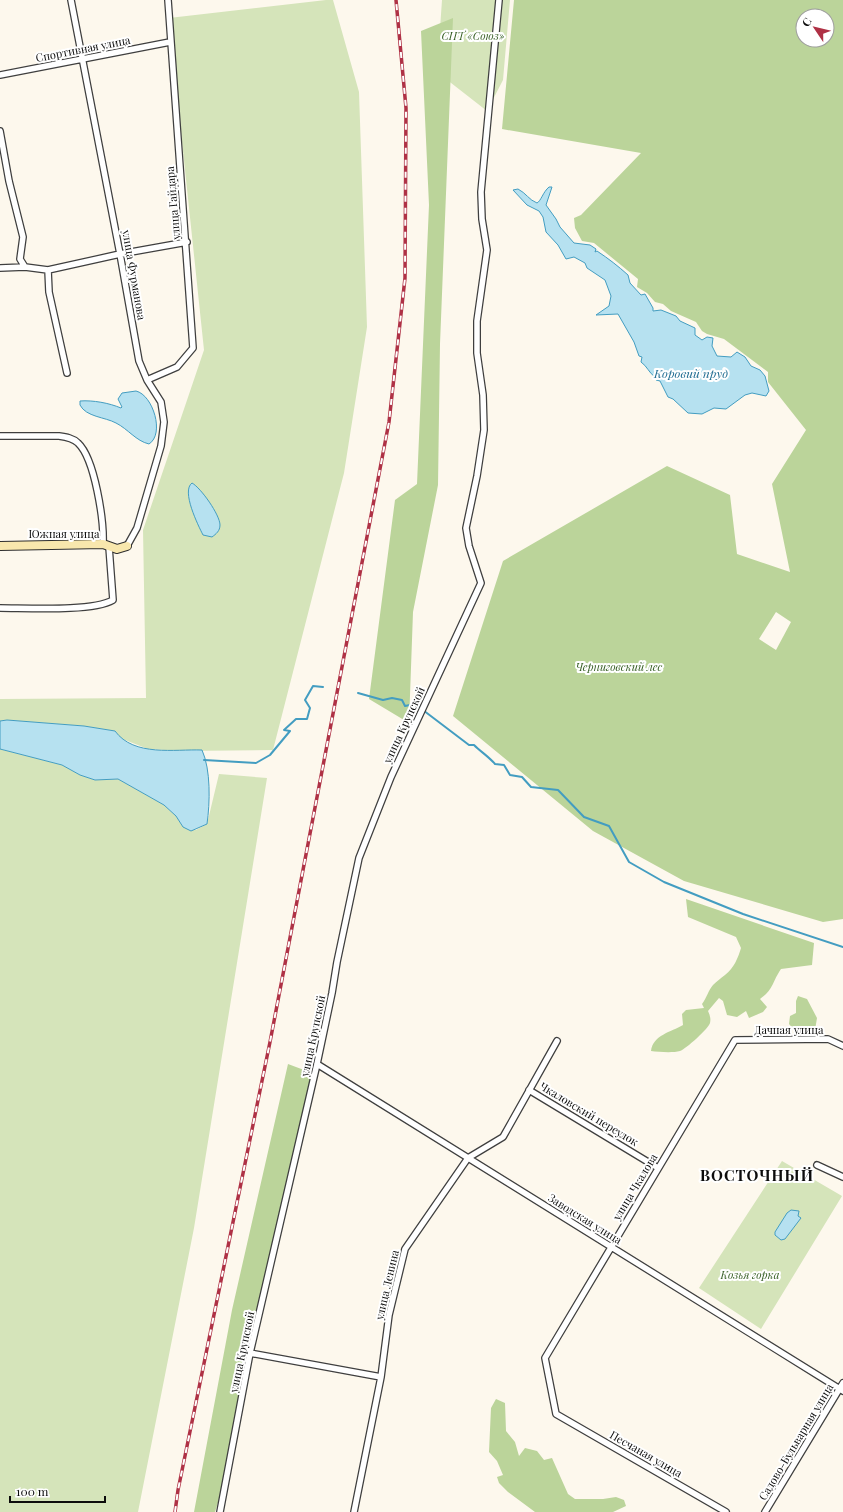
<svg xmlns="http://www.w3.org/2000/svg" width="843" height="1512" font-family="'Playfair Display',serif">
	<rect width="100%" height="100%" fill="#fdf8ed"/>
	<!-- green -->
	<path fill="#d5e4ba" d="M326,0H333L359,92L367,327L344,473L273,750L180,751L148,749L120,738L115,731L84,726L7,720L0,721V699L146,698L143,530L204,350L169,18Z
		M442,0H510L503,80L487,111L437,72Z
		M0,749L62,765L80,775L95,780L118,779L164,805L176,816L183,827L196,830L207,824L219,774L267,778L194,1228L138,1512H0Z
		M782,1161L842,1196L761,1329L699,1288Z"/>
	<!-- forest -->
	<path fill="#bbd49a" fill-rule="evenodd" d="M514,0H843V919L823,922L684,881L593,831L453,716L503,561L667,466L730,495L737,554L790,572L772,484L806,430L768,382V372L724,339L707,334L702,331L696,322L671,311L663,304L655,302L647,293L637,287L638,279L594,243L582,241L575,228L574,218L581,215L641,153L502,129ZM803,16H827V40H803ZM776,612L791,622L776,650L759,639Z
		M453,18L440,344L438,485L413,612L409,723L369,699L395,500L417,484L429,205L421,31Z
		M686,899L814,943L812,965L781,969C772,982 774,989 760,999L767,1007L763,1012L749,1018L746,1011L737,1017L727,1015L723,1001L719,998L708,1011C710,1015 711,1019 710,1023C709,1028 686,1049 680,1051C673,1053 659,1052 651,1051C653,1035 671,1032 683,1025L682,1014L686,1010L704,1008L702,1004C707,997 708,991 713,985C717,981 721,978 725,975C734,968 738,958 741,948L736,937L688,917Z
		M798,996L807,999L817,1018L814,1036L797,1037L796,1032L789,1024L790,1016L796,1013V1001Z
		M288,1064L312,1073L222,1490L215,1512H194L232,1310Z
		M496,1399L505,1403L506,1431L515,1442L519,1456L525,1448L537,1451L544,1460L552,1458L568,1494L575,1499H603L616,1497L624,1500L626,1506L613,1512H535L508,1492L499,1483L497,1477L503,1475L497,1461L489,1452L491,1408Z"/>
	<!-- water -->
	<path fill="#b6e1f0" stroke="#439dc1" d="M549,187H552L546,205L556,219L560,227L574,243L590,245L596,249L595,252L597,251C609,259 618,266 628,275L630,283L641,295L645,294L653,308V311L661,310L676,316L680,321L695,328V335L702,340L707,337L713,338L712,346L717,356L731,357L737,352L745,357L751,366L760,370L765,376L769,391L766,396L752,393L745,395L726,409L714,408L702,414L688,413L673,399L668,397L660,381L656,380L655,377C649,373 647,366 641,362L642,357L639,356L634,342L618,314L596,315L609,306L611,296L605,280L587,268L585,263L574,257L566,259L558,245L546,232L543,217L539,211L527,205L513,190L518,189C526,193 529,200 537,203C541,201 543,192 549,187Z
		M136,391C153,395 165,434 149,444C136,441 128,429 116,423C105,417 86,417 80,405V401C93,400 109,403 121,408L122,407L118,399L122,393Z
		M192,483C201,488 220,515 220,525C220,531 216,534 212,537L203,535C198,525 181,491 192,483Z
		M7,720L84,726L115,731C134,757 175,749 202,750C211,770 210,803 207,824L191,831L183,827L176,816L164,805L118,779L95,780L80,775L62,765L0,749V721Z
		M791,1210L799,1211L798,1216L801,1218L785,1239L781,1240L775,1235V1232L787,1213Z"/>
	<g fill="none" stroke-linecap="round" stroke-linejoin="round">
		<!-- stream -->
		<path stroke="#439dc1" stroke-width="2" d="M358,693L383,700L392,698L402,700L405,706L415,704L469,745H474C481,752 488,756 495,764L504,765L510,775L522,777L531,787L558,790L584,817L609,826L629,862L664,882L743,914L843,947
			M204,760L256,763L270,755L290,731L284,730L296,719H307L310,708L305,700L313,686L323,687"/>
		<defs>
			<path id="street" d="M71,0L120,254L139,361L147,380L161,402L164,422L161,446L137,528L127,546
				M0,75L170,42
				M0,131L9,181L23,237L20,259L25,267
				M0,268L25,267L48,270L120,254L187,242
				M48,270L49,292L67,373
				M147,380L177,367L193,348L168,0
				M0,436H59C66,437 73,438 78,443C95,459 104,521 103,544
				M0,608C27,608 92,612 113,600L109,547
				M317,1064L843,1391
				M529,1090L658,1168
				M817,1165L843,1177
				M250,1353L381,1377
				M220,1512L250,1353L317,1064L332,993L337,962L359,858L391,777L481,583L469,546L466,528L477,476L484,430L483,395L477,353V321L487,250L482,219L481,192L499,0
				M354,1512L381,1377L389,1315L405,1249L468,1158L503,1137L557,1041
				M726,1512L556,1414L545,1358L735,1040L828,1039L843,1046
				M765,1512L843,1383"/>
			<path id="secondary" d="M0,546L103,544L117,549L127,546"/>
		</defs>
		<!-- street casing -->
		<use href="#street" stroke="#3f3f3f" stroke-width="8"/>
		<!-- secondary casing -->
		<use href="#secondary" stroke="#2e2e2e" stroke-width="10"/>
		<!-- street -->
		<use href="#street" stroke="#fff" stroke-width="5.5"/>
		<!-- secondary -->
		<use href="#secondary" stroke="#f8e7ad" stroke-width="8"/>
		<defs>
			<path id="rail" d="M175,1512L178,1490L270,1042L389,422L405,278L406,108L396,0"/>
		</defs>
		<!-- rail casing -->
		<use href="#rail" stroke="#af3145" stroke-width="3.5"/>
		<!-- rail -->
		<use href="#rail" stroke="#fff" stroke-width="2" stroke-dasharray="6" stroke-linecap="butt"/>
	</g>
	<g text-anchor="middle" stroke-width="4" stroke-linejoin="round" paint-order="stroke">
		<!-- park labels -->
		<g font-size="11" font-style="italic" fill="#355e23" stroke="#fff">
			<text x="473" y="40">СНТ «Союз»</text>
			<text x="619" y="671">Черниговский лес</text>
			<text x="750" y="1279">Козья горка</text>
		</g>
		<!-- street labels -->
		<g font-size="11" fill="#0c0c0c" stroke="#fff">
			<text transform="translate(83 49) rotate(-11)" y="4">Спортивная улица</text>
			<text transform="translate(173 203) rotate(-95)" y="4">улица Гайдара</text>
			<text transform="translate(134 275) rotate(80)" y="4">улица Фурманова</text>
			<text x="64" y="538">Южная улица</text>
			<text transform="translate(404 725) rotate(-65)" y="4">улица Крупской</text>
			<text x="789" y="1034">Дачная улица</text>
			<text transform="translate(313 1036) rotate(-78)" y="4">улица Крупской</text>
			<text transform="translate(589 1114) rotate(31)" y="4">Чкаловский переулок</text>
			<text transform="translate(635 1187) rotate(-59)" y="4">улица Чкалова</text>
			<text transform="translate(585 1219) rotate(32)" y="4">Заводская улица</text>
			<text transform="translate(387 1285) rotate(-77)" y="4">улица Ленина</text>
			<text transform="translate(242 1352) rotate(-78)" y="4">улица Крупской</text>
			<text transform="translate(796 1442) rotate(-59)" y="4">Садово-Бульварная улица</text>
			<text transform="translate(646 1454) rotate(30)" y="4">Песчаная улица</text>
		</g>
		<!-- water labels -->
		<g font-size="12" font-style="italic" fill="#216d92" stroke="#fff">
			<text x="691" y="378">Коровий пруд</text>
		</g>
		<!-- district labels -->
		<g font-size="15" font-weight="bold" letter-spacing="1" fill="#0c0c0c" stroke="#fff">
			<text x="757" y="1181">ВОСТОЧНЫЙ</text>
		</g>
	</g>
	<!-- north arrow -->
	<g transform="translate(815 28) rotate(305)"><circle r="19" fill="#ffffff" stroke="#9e9e9e"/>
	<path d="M0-3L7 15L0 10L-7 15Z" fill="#af3145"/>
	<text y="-6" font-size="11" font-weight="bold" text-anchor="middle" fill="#0c0c0c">С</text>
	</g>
	<!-- scale -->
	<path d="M10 1496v6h95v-6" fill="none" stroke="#0c0c0c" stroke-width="2"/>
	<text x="16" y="1496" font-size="12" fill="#0c0c0c" stroke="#ffffff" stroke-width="3" paint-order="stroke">100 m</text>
</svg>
